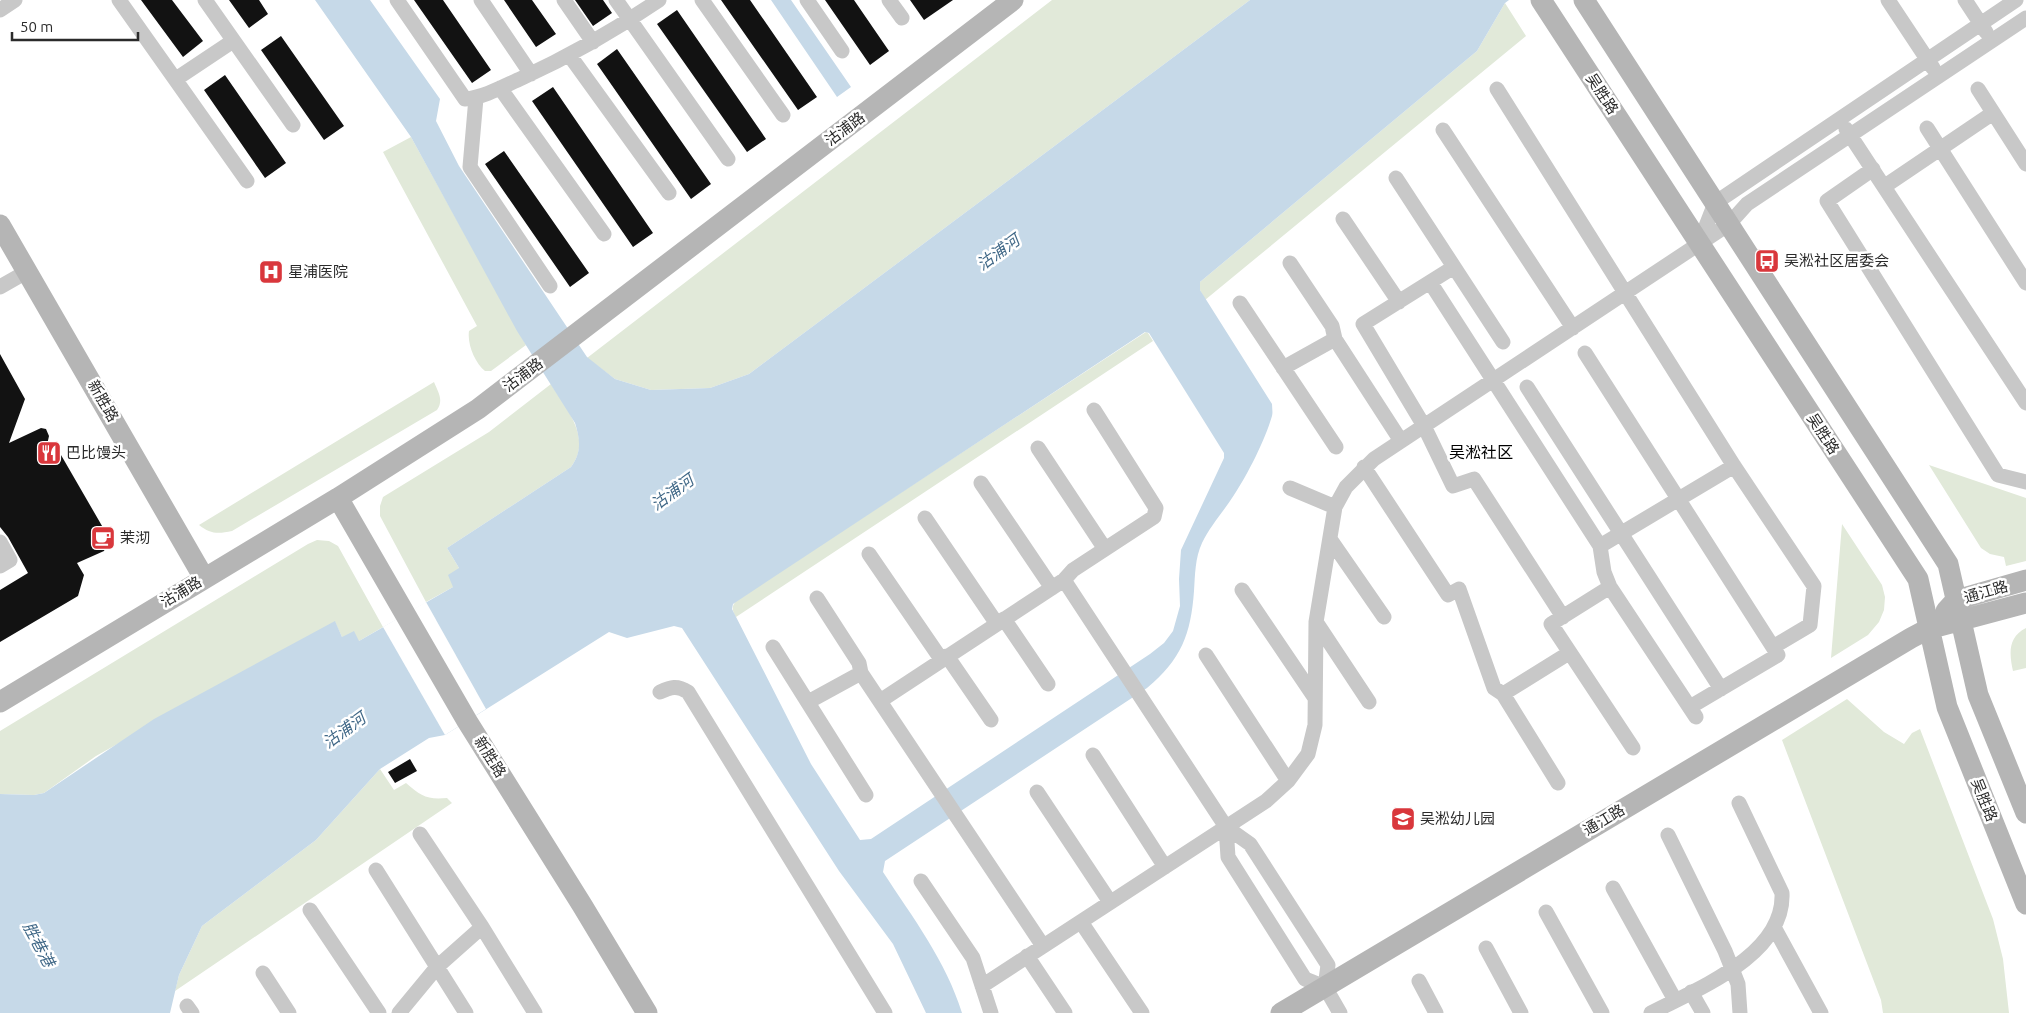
<svg xmlns="http://www.w3.org/2000/svg" width="2026" height="1013" font-family="Ubuntu,'Noto Sans SC',sans-serif">
	<rect width="100%" height="100%" fill="#fff"/>
	<!-- green -->
	<path fill="#e1e9d9" d="M1052,0H1250L749,374L710,388L651,390L615,379L587,358Z
		M1505,3L1526,36L1205,300L1200,290V282L1477,51Z
		M411,137L526,345L491,371H485C475,363 467,344 469,331L477,326L383,152Z
		M1146,332L1148,333L1153,341L736,617C732,610 731,606 737,600Z
		M434,382C438,392 444,400 437,410L232,531C218,534 210,534 199,525Z
		M551,384C566,409 593,438 571,467L447,548L459,568L453,587L426,602L380,516V506L383,497L489,432Z
		M1929,465L2026,498V561L2006,566L2004,557L1990,554L1981,548Z
		M1842,524L1882,585L1885,597L1884,610L1879,622L1868,635L1831,658Z
		M317,540L329,541L338,546L383,627L359,641L342,637L335,622L96,756L44,793L34,795L0,794V731L308,544Z
		M2026,628V668L2013,671C2009,653 2008,637 2026,628Z
		M1847,699L1884,732L1904,744L1912,733L1920,729L1993,919L2003,959L2009,1013H1883L1881,1000L1782,740Z
		M380,769L394,790L406,783C421,796 427,800 447,798L452,803L175,991L179,975L202,926L316,840Z"/>
	<!-- water -->
	<path fill="#c6d9e8" fill-rule="evenodd" d="M315,0H370L440,99L436,121L459,166L587,357L615,379L651,390L710,388L749,374L1250,0H1509L1505,3L1477,51L1200,282V290L1272,404C1272,408 1273,412 1272,416C1265,440 1248,474 1234,495C1224,511 1210,526 1202,543C1195,558 1195,575 1194,591C1191,634 1181,660 1147,688L885,861L883,872C913,918 946,961 962,1013H926L893,944L839,871L682,628L674,626L627,638L609,632L445,735L429,738L380,769L316,840L202,926L179,975L170,1013H0V794L34,795L44,793L154,719L335,621L342,637L354,631L359,641L453,587L448,575L459,568L447,548L571,467C582,452 580,439 575,423L517,331L411,137ZM1145,332L1149,333L1224,453V458L1181,550L1179,579L1180,606L1173,631L1164,643L1150,654L871,839L860,840L811,764L732,609L733,604Z
		M771,0H791L851,87L837,97Z"/>
	<!-- pier -->
	<path fill="#fff" d="M426,602L486,709L445,735L383,627Z"/>
	<!-- building -->
	<path fill="#121212" d="M141,0H172L203,41L183,57Z
		M229,0H259L268,14L249,28Z
		M414,0H443L491,70L472,83Z
		M504,0H532L556,34L536,47Z
		M575,0H603L612,13L593,26Z
		M721,0H750L817,97L798,110Z
		M825,0H854L889,51L870,65Z
		M910,0H953L924,20Z
		M677,10L766,139L747,152L657,24Z
		M281,36L344,126L324,140L261,50Z
		M617,49L711,184L691,199L597,64Z
		M225,75L286,163L265,178L204,90Z
		M553,87L653,233L633,247L532,101Z
		M504,151L589,273L570,287L485,164Z
		M0,354L25,399L9,443L41,428L46,429L49,436L43,463L61,455L109,538L104,551L77,563L84,575L78,596L0,642V590L28,573L8,537L0,527Z
		M410,759L417,771L395,783L388,772Z"/>
	<g fill="none" stroke-linecap="round" stroke-linejoin="round">
		<!-- street -->
		<path stroke="#c8c8c8" stroke-width="15" d="M119,0L247,181
			M205,0L293,125
			M397,0L465,99C485,97 504,86 522,78C570,56 615,30 659,0
			M481,0L531,74
			M564,0L593,42
			M616,0L728,159
			M702,0L783,115
			M807,0L842,51
			M889,0L902,18
			M1888,0L1933,68
			M1965,0L1986,32
			M0,10L15,0
			M570,56L669,193
			M176,79L233,41
			M500,88L604,234
			M1497,89L1734,466L1814,586L1810,625L1773,647
			M1978,89L2026,164
			M476,98L470,167L550,286
			M1927,128L2026,283
			M1846,129L2026,403
			M1443,130L1573,328
			M1873,169L1827,201L1998,475L2026,482
			M1396,178L1503,342
			M1885,186L1993,113
			M1343,219L1399,302
			M1699,244L1715,203L2016,0
			M1290,263L1332,326L1335,339L1401,441
			M1454,267L1363,324L1424,426L1453,486L1474,479L1563,617
			M1430,282L1600,546L1604,572L1610,587L1696,717
			M0,287L28,271
			M1240,303L1336,447
			M1585,353L1778,655L1690,707
			M1283,368L1335,339
			M1527,387L1721,689
			M1038,448L1105,549
			M1364,467L1448,595L1459,589L1494,688L1503,694L1558,783
			M981,483L1052,588
			M1290,488L1335,507
			M925,518L997,624
			M1330,539L1384,617
			M0,542L10,560L0,566
			M1600,546L1734,466
			M869,554L941,659
			M1064,580L1226,827L1250,844L1328,965L1325,987L1340,1013
			M1610,587L1551,624L1633,748
			M1242,590L1315,698
			M817,598L859,663L861,673L1043,946
			M1004,619L1048,684
			M1316,622L1369,702
			M773,647L866,795
			M1206,655L1288,781
			M947,656L991,720
			M660,692C671,687 677,685 688,692L885,1013
			M1503,694L1569,653
			M880,701L1064,580L1073,570L1154,517L1156,508L1094,410
			M808,702L861,673
			M1093,755L1165,867
			M1037,792L1110,902
			M1226,827L1228,857L1305,979L1325,987
			M420,834L482,927L535,1013
			M1668,835L1725,951L1738,984L1740,1013
			M376,870L466,1013
			M921,881L973,958L991,1013
			M1613,888L1675,1000
			M310,910L379,1013
			M1546,912L1602,1013
			M1081,922L1142,1013
			M1774,927L1821,1013
			M1486,948L1521,1013
			M1027,956L1065,1013
			M263,973L289,1013
			M1419,981L1436,1013
			M982,986L1266,801L1288,781L1308,754L1315,725L1316,622L1335,507L1346,487L1374,459L1729,224L1747,204L2026,18
			M1691,992L1703,1013
			M187,1006L192,1013
			M399,1013L437,967L482,927
			M1651,1013C1697,989 1785,955 1782,893L1739,803"/>
		<!-- secondary -->
		<path stroke="#b5b5b5" stroke-width="21" d="M1541,0L1918,579L1947,707L2026,904
			M1584,0L1948,564L1978,695L2026,813
			M0,225L204,578
			M338,498L467,721L582,905L647,1013
			M1946,611L1956,600L2026,580
			M0,702L338,498L478,409L1013,0
			M1281,1013L1911,638L1928,629L2026,603"/>
	</g>
	<!-- icons -->
	<defs>
		<symbol id="bus-square" viewBox="-11 -11 22 22"><rect x="-9" y="-9" width="18" height="18" rx="4" fill="#d9373c" stroke="#fff"/><path d="M-5-6H5V4H4V6H2V4H-2V6H-4V4H-5ZM-3.5-4V0h7V-4ZM-3.5 1.2v1.5H-2V1.2ZM2 1.2v1.5H3.5V1.2Z" fill="#fff"/></symbol>
		<symbol id="hospital-square" viewBox="-11 -11 22 22"><rect x="-9" y="-9" width="18" height="18" rx="4" fill="#d9373c" stroke="#fff"/><path d="M-5-5h3v3.5h4V-5h3V5h-3V1.5h-4V5h-3Z" fill="#fff"/></symbol>
		<symbol id="restaurant-square" viewBox="-11 -11 22 22"><rect x="-9" y="-9" width="18" height="18" rx="4" fill="#d9373c" stroke="#fff"/><path d="M-5-6h1v4h1v-4h1v4h1v-4h1v5L-1.5 .5V6h-2V.5L-5-1ZM5-6V6H3V1.5H1.5Q1.5-4 5-6Z" fill="#fff"/></symbol>
		<symbol id="cafe-square" viewBox="-11 -11 22 22"><rect x="-9" y="-9" width="18" height="18" rx="4" fill="#d9373c" stroke="#fff"/><path d="M-5.5-4.5H6V0H3Q3 3.5 0 3.5H-2.5Q-5.5 3.5-5.5 0ZM3-3.2v2h1.7v-2ZM-6 4.5H4V6H-6Z" fill="#fff"/></symbol>
		<symbol id="school-square" viewBox="-11 -11 22 22"><rect x="-9" y="-9" width="18" height="18" rx="4" fill="#d9373c" stroke="#fff"/><path d="M0-5L7-2L0 1L-7-2ZM-4 1L0 2.5L4 1V4Q0 6-4 4Z" fill="#fff"/></symbol>
	</defs>
	<g fill-rule="evenodd">
		<use href="#bus-square" x="1753" y="247" width="28" height="28"/>
		<use href="#hospital-square" x="257" y="258" width="28" height="28"/>
		<use href="#restaurant-square" x="35" y="439" width="28" height="28"/>
		<use href="#cafe-square" x="89" y="524" width="28" height="28"/>
		<use href="#school-square" x="1389" y="805" width="28" height="28"/>
	</g>
	<g text-anchor="middle" stroke-width="5" stroke-linejoin="round" paint-order="stroke">
		<!-- street labels -->
		<g font-size="15" fill="#2b2b2b" stroke="#fff">
			<text transform="translate(1602 94) rotate(57)" y="5">吴胜路</text>
			<text transform="translate(845 129) rotate(-37)" y="5">沽浦路</text>
			<text transform="translate(523 375) rotate(-37)" y="5">沽浦路</text>
			<text transform="translate(103 401) rotate(60)" y="5">新胜路</text>
			<text transform="translate(1823 434) rotate(57)" y="5">吴胜路</text>
			<text transform="translate(181 592) rotate(-31)" y="5">沽浦路</text>
			<text transform="translate(1986 592) rotate(-16)" y="5">通江路</text>
			<text transform="translate(490 757) rotate(58)" y="5">新胜路</text>
			<text transform="translate(1984 800) rotate(68)" y="5">吴胜路</text>
			<text transform="translate(1604 820) rotate(-31)" y="5">通江路</text>
		</g>
		<!-- poi labels -->
		<g font-size="15" fill="#2b2b2b" stroke="#fff" text-anchor="start">
			<text x="1784" y="266">吴淞社区居委会</text>
			<text x="288" y="277">星浦医院</text>
			<text x="66" y="458">巴比馒头</text>
			<text x="120" y="543">茉沏</text>
			<text x="1420" y="824">吴淞幼儿园</text>
		</g>
		<!-- water labels -->
		<g font-size="16" font-style="italic" fill="#406887" stroke="#fff">
			<text transform="translate(998 252) rotate(-36)" y="6">沽浦河</text>
			<text transform="translate(672 492) rotate(-36)" y="6">沽浦河</text>
			<text transform="translate(344 730) rotate(-36)" y="6">沽浦河</text>
			<text transform="translate(39 944) rotate(62)" y="6">胜巷港</text>
		</g>
		<!-- neighbourhood labels -->
		<g font-size="16" fill="#000" stroke="#fff">
			<text x="1481" y="458">吴淞社区</text>
		</g>
	</g>
	<!-- scale -->
	<path d="M12 32v8h126v-8" fill="none" stroke="#2b2b2b" stroke-width="2.5"/>
	<text x="20" y="32" font-size="15" fill="#2b2b2b" stroke="#ffffff" stroke-width="4" paint-order="stroke">50 m</text>
</svg>
